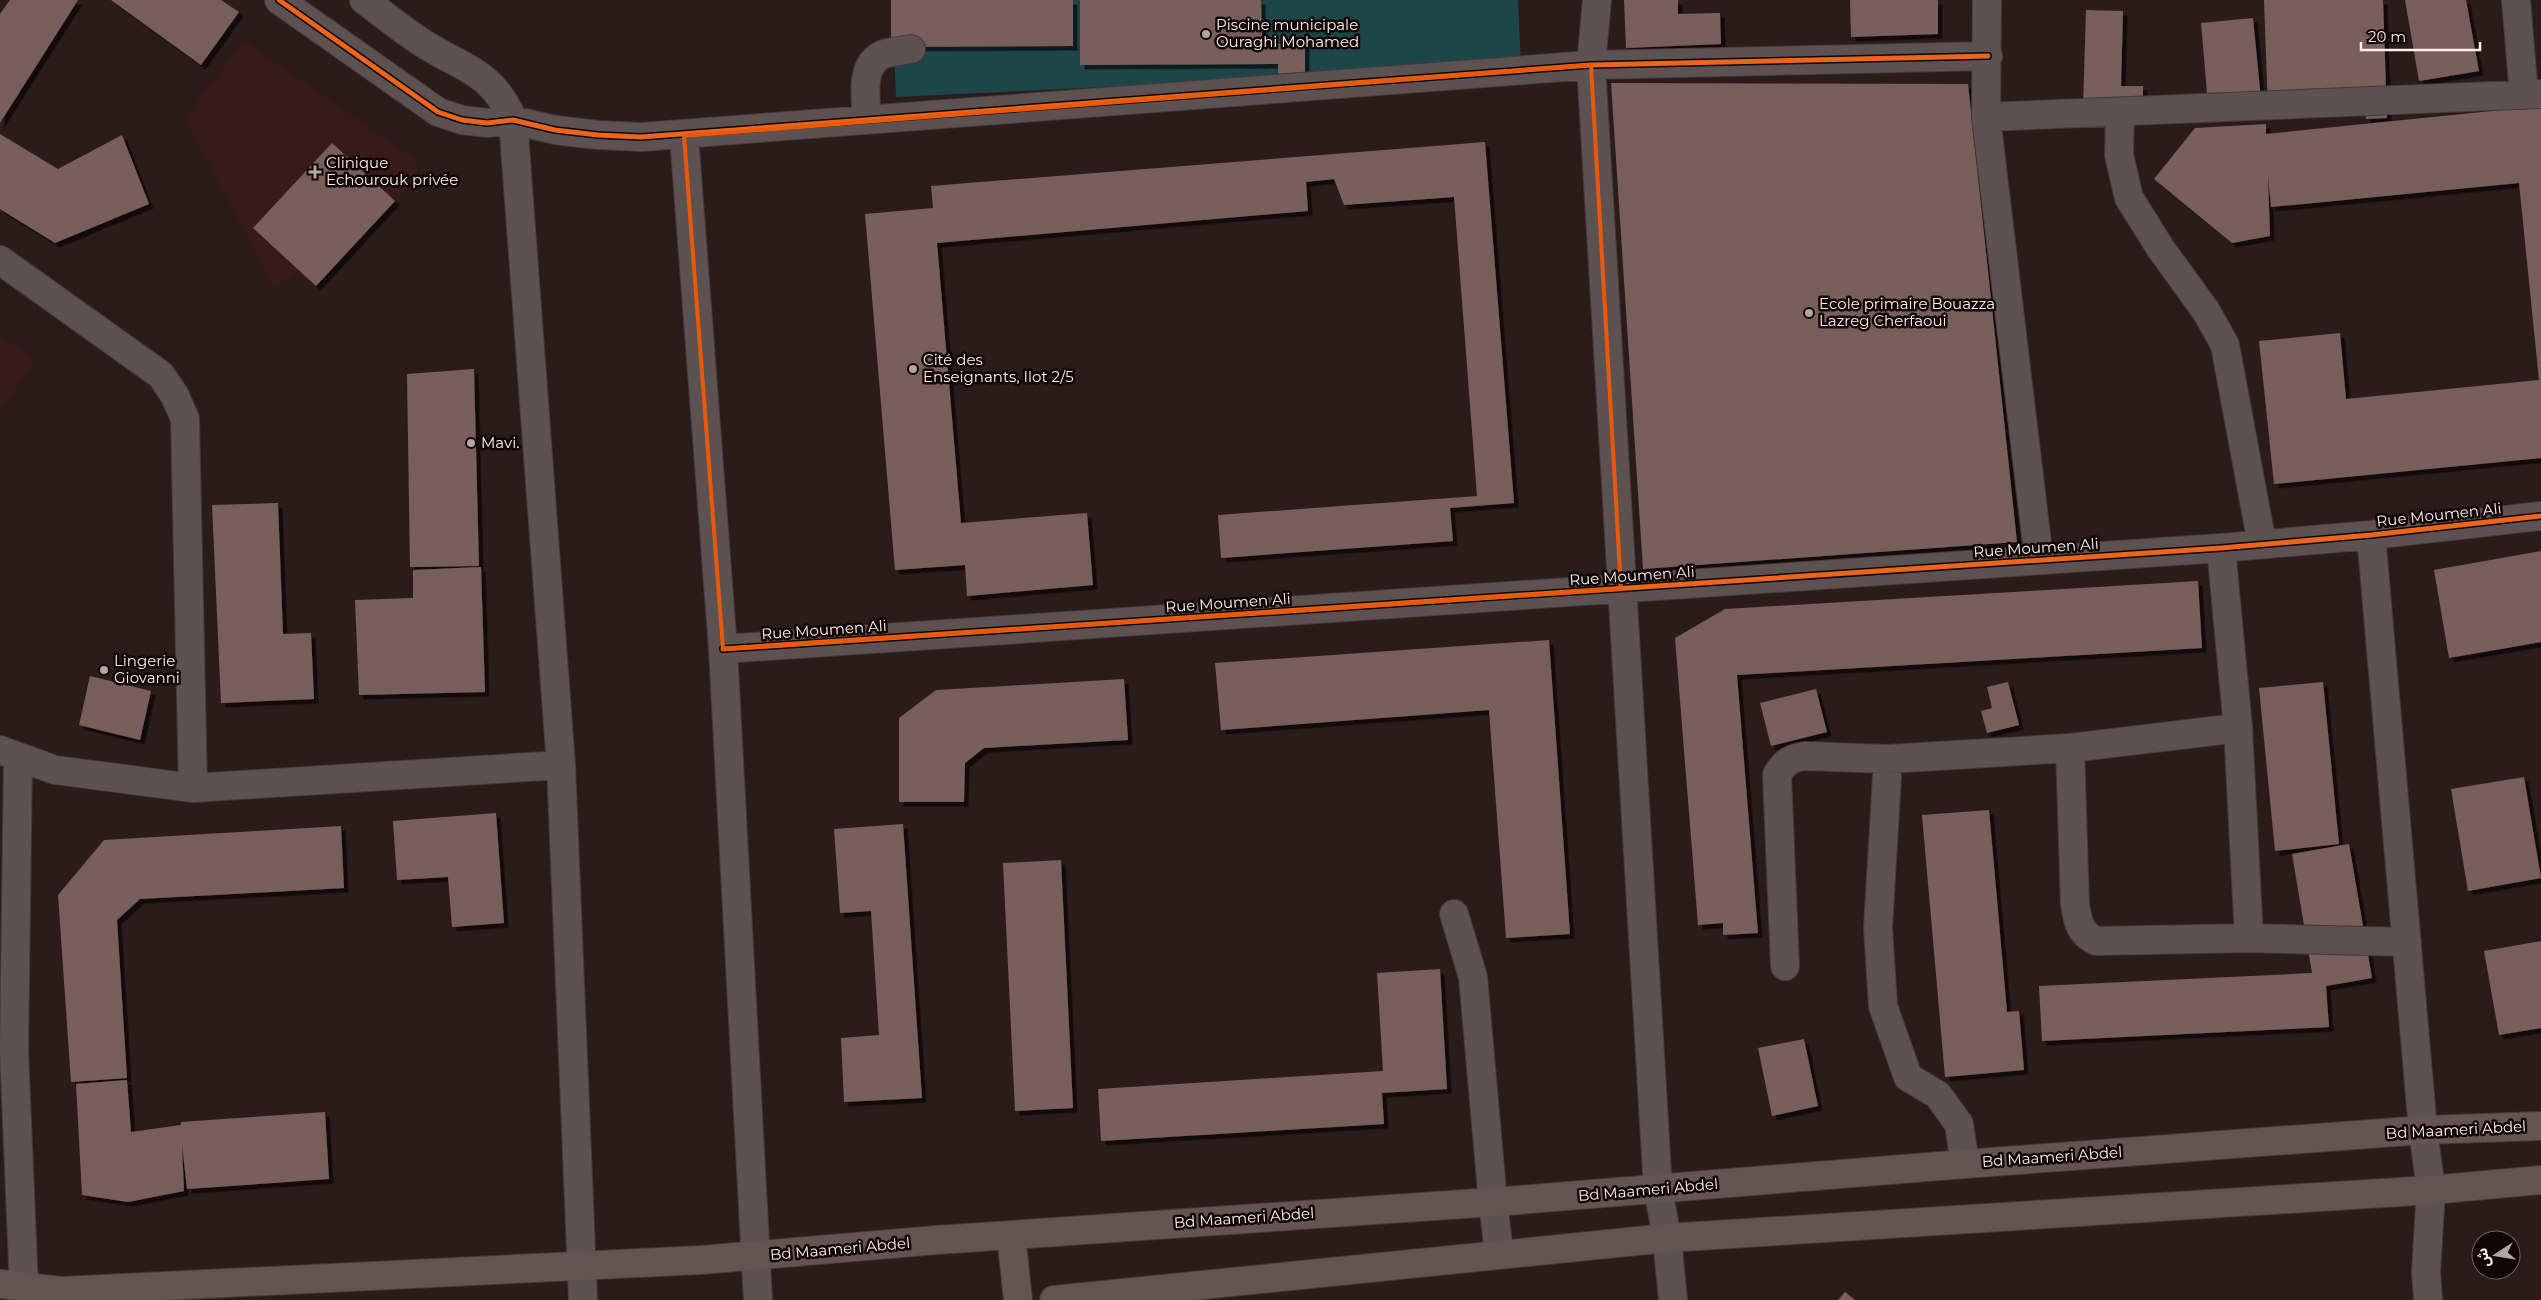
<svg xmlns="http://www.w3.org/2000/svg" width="2541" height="1300" font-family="Montserrat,'Noto Sans Arabic',sans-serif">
	<defs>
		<filter id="shadow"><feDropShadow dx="4.5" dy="4.5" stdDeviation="0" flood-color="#0009"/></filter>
	</defs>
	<rect width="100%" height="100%" fill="#2a1c1b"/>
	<!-- built -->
	<path fill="#381a18" d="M244,40L417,161L418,182L274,289L185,118Z
		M0,335L36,359L0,412Z"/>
	<!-- water -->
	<path fill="#1e4649" d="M892,0H1518L1521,67L896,97Z"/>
	<!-- building -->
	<path fill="#785f5c" filter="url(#shadow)" d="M10,0H78L0,123V14Z
		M111,0H221L239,12L201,65Z
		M891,0H1073V46L891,47Z
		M1080,0H1261L1262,44L1305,43V74H1278V64L1080,65Z
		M1624,0H1678V14L1720,13L1721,44L1626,48Z
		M1850,0H1938V34L1851,37Z
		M2264,0H2383L2387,118L2366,119L2364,87L2309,89V109L2268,111Z
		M2405,0H2466L2479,71L2419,81Z
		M2086,10L2123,11L2121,86H2143V109L2083,107Z
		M2253,18L2261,100L2208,105L2201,23Z
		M1611,83L1968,84L2017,542L1643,569Z
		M2541,106V458L2274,484L2259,341L2340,333L2346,399L2539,380L2519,183L2271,207L2268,175L2270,236L2232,243L2154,179L2195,128L2266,124V134Z
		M0,134L58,169L122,135L149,204L55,243L0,209Z
		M1485,142L1514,503L1450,508L1453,541L1221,558L1218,515L1477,496L1454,197L1344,205L1334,179L1306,182L1308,211L937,243L961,523L1087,513L1093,585L967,596L965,565L895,570L865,214L933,208L931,186Z
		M332,143L395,201L316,286L253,228Z
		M474,369L479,566L410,567L407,374Z
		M278,503L283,634L311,633L314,699L221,703L212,505Z
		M2541,551V642L2449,658L2434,570Z
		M481,567L485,692L359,695L355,600L413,598V570Z
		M2198,581L2202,648L1737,675L1758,933L1723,935V923L1698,925L1675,638L1725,609Z
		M1549,640L1570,934L1506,938L1489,710L1221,730L1215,663Z
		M90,676L151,691L140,740L79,725Z
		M1124,679L1128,740L984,748L965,763L964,802H899V718L936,690Z
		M2008,682L2019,725L1987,733L1981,711L1992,708L1987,687Z
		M2323,682L2339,844L2275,851L2259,688Z
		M1816,689L1827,732L1771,746L1760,703Z
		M2524,777L2541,878L2468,891L2451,789Z
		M1989,810L2007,1012L2019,1011L2024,1070L1945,1077L1922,815Z
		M496,813L504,923L452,927L448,877L397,880L393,821Z
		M903,824L922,1098L844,1102L841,1038L879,1035L871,911L840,913L834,829Z
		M341,826L344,888L140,899L117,920L127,1078L71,1082L58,895L104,840Z
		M2349,844L2372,978L2326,986L2329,1027L2042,1041L2039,986L2312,973L2292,854Z
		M1061,860L1073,1108L1015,1111L1003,863Z
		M2541,941V1028L2499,1035L2484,951Z
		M1440,969L1447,1089L1382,1093L1384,1124L1101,1141L1098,1089L1383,1071L1377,973Z
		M1804,1039L1818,1106L1772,1116L1758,1048Z
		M127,1080L131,1132L181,1125V1122L325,1112L329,1179L187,1189L182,1144L184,1191L128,1202L82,1195L76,1084Z
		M1845,1292L1855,1300H1838Z"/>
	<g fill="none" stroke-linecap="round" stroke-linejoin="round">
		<defs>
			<path id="minor" d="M279,0L438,112L462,120L487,123L513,120L555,130L598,135L641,137L1591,65L1988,56
				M364,0C383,14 401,29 421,42C462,69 491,69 513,120L561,765L583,1300
				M1597,0L1591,65L1658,1189L1667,1238L1673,1300
				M1987,0L1986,117L2039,560
				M2516,0L2524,95
				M2120,112L2119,155L2129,198L2161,249L2206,311L2225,345L2262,544
				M1986,117L2541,94
				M867,119C866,98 859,64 884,54C892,51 903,51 911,49
				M684,136L723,649L758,1300
				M0,260L161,375L175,396L185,419L193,788
				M2371,535L2423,1130L2431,1190L2426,1272L2428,1300
				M2221,548L2238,728L2249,938
				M723,649L2221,548L2371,535L2541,516
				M2070,748L2075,905C2078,923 2080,933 2096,941L2249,938L2407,942
				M0,750L55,770L193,788L561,765
				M18,758L14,1051L24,1288
				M1888,759L1878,928L1883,1006L1908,1077L1938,1095L1959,1124L1965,1164
				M1454,914L1473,977L1493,1202L1499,1253
				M1785,966L1777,775C1784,762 1791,758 1805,756L1888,759L2070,748L2238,728"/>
			<path id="major" d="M1011,1235L1018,1300
				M0,1284L61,1291L701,1260L937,1240L1493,1202L1965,1164L2423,1130L2541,1126
				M1054,1300L1667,1238L2431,1190L2541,1180"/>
		</defs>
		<!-- minor casing -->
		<use href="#minor" stroke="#453a39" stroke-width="30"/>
		<!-- major casing -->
		<use href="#major" stroke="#453a39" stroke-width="30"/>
		<!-- minor -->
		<use href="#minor" stroke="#5c5251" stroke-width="28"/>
		<!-- major -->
		<use href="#major" stroke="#645453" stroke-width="28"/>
		<defs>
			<path id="cycleway" d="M279,0L438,112L462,120L487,123L513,120L555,130L598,135L641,137L1591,65L1988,56
				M723,649L2221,548L2371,535L2541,516"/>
		</defs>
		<!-- cycleway casing -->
		<use href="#cycleway" stroke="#100605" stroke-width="8"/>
		<!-- cycleway -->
		<use href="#cycleway" stroke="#eb651d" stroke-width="5"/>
	</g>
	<!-- marked area -->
	<path fill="none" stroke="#e8590c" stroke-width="4" stroke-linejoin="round" d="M1591,65L1621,589L723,649L684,136Z"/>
	<!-- markers -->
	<g fill="#b4a6a4" stroke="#100605" stroke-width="2">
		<circle cx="1206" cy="34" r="5"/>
		<path d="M312.5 164.5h5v5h5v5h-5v5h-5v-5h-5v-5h5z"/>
		<circle cx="1809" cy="313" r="5"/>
		<circle cx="913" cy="369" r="5"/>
		<circle cx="471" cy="443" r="5"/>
		<circle cx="104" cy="670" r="5"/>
	</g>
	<g text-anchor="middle" stroke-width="5" stroke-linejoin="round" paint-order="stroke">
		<!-- poi labels -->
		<g font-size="15" fill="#fff0ee" stroke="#100605" text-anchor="start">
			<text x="1216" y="30">Piscine municipale<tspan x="1216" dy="17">Ouraghi Mohamed</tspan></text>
			<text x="326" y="168">Clinique<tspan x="326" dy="17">Echourouk privée</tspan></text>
			<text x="1819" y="309">Ecole primaire Bouazza<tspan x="1819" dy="17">Lazreg Cherfaoui</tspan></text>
			<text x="923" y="365">Cité des<tspan x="923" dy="17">Enseignants, Ilot 2/5</tspan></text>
			<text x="481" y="448">Mavi.</text>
			<text x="114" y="666">Lingerie<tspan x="114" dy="17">Giovanni</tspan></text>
		</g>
		<!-- street labels -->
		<g font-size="15" fill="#fff0ee" stroke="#100605">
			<text transform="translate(2439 515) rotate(-6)" y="5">Rue Moumen Ali</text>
			<text transform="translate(2036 548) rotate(-4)" y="5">Rue Moumen Ali</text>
			<text transform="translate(1632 576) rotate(-4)" y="5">Rue Moumen Ali</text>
			<text transform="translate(1228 603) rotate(-4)" y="5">Rue Moumen Ali</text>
			<text transform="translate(824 630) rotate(-4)" y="5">Rue Moumen Ali</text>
			<text transform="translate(2456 1130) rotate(-3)" y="5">Bd Maameri Abdel</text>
			<text transform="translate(2052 1157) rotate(-4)" y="5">Bd Maameri Abdel</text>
			<text transform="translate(1648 1190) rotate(-5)" y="5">Bd Maameri Abdel</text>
			<text transform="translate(1244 1218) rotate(-4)" y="5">Bd Maameri Abdel</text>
			<text transform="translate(840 1249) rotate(-5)" y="5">Bd Maameri Abdel</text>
		</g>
	</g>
	<!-- north arrow -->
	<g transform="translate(2496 1255) rotate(258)"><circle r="24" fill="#100605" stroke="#706462"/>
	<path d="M0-4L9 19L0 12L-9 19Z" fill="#b4a6a4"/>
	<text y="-8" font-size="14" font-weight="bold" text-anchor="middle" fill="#fff0ee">ش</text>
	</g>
	<!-- scale -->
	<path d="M2361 42v8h119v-8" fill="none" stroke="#fff0ee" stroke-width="2.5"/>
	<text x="2368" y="42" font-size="15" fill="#fff0ee" stroke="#100605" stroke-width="4" paint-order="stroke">20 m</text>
</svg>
